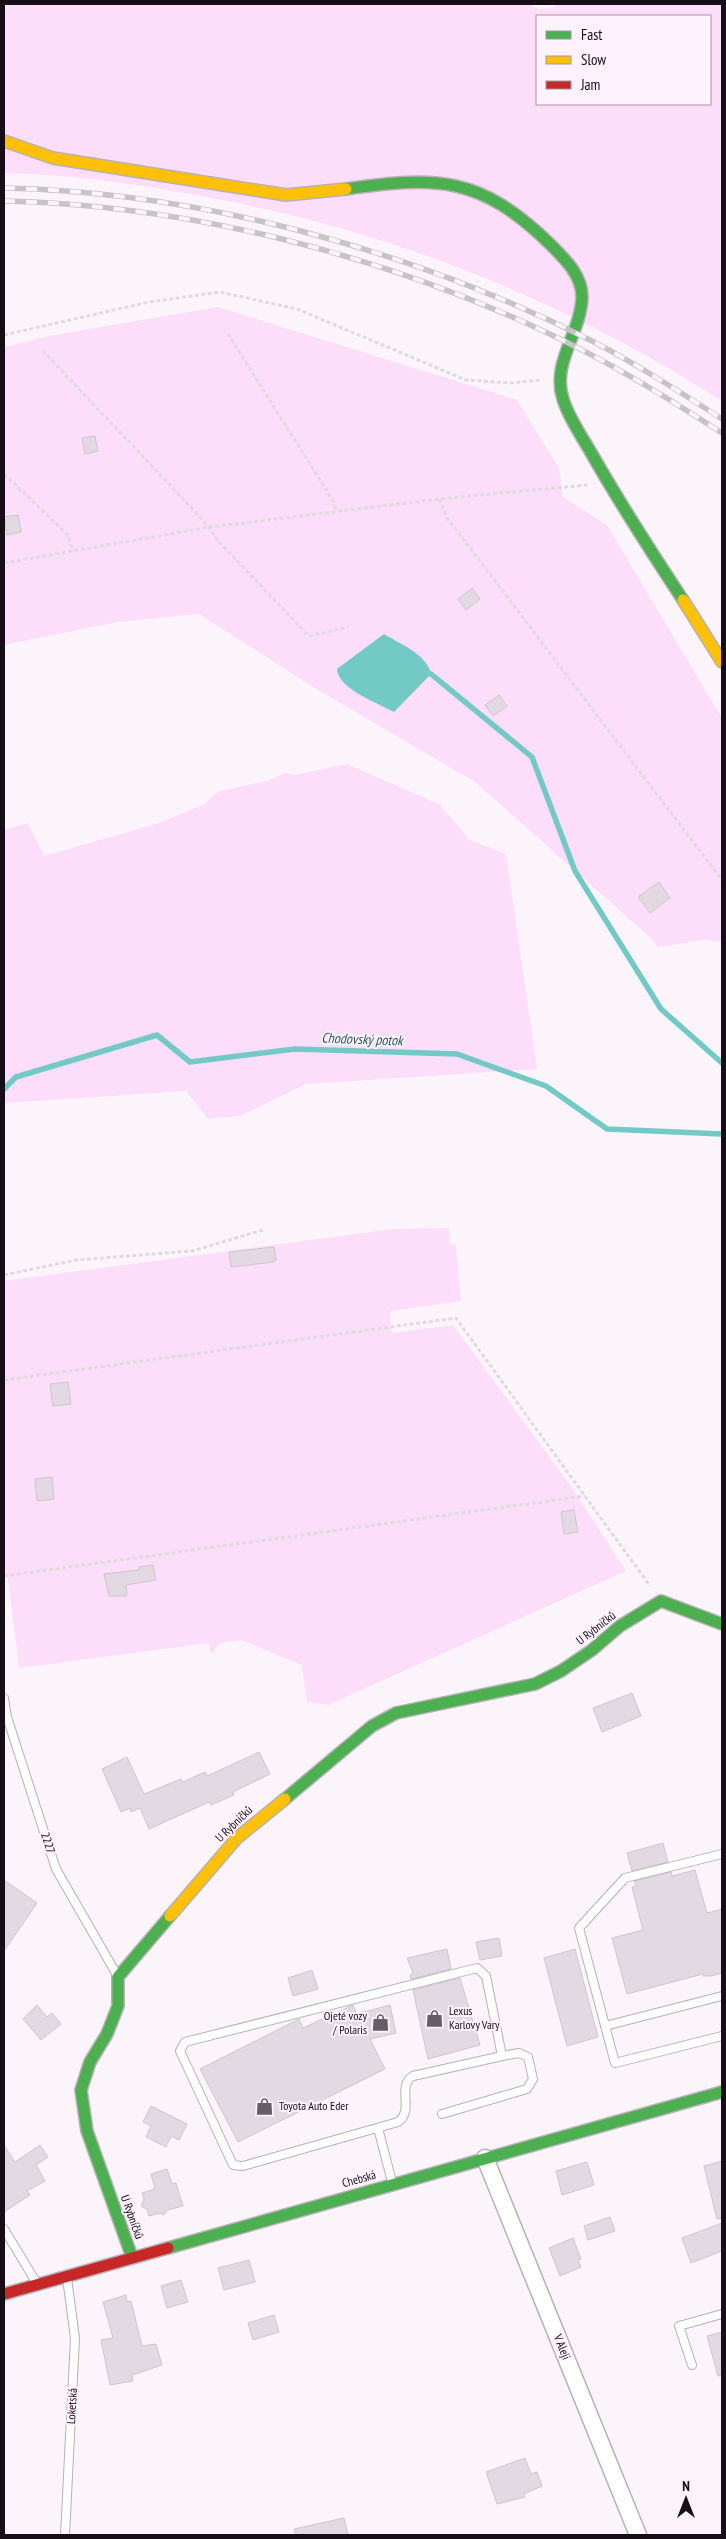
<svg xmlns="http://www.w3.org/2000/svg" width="726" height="2539" font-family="'PT Sans Narrow',sans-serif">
	<rect width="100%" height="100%" fill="#fbf5fb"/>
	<!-- green -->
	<path fill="#fcddfa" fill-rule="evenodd" d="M4,4H530L538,9L554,7L558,4H722V401C560,297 381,227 190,194C129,183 66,174 4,173ZM537,16H710V104H537Z
		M218,307L517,400L559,468L563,497L607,525L722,718V942L704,940L658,947L653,940L475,782L313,687L199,614L117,622L4,645V347L49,336Z
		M347,764L439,804L470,840L506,854L537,1069L306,1084L240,1116L208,1119L186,1091L4,1103V830L28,823L44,856L156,824L203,805L219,791L267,781L285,773L294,775Z
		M449,1228L450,1245L456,1244L461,1301L390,1311L391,1333L453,1325L575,1492L626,1571L328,1705L307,1702L302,1665L241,1640L220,1643L211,1654L209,1643L19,1668L8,1579L4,1568V1281L393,1229Z"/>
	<!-- water -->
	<path fill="#72c9c6" d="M384,634C400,644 427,654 431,674L394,712C378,703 338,689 337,669Z"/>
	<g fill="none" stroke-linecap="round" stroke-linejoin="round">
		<!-- stream -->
		<path stroke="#72c9c6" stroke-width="5.5" d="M431,674L532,757L575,871L661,1009L722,1063
			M4,1089L16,1077L157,1035L190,1062L295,1049L457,1054L546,1086L607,1129L722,1134"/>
	</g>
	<!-- building -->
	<path fill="#e2d9e2" stroke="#cec6cd" d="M95,436L98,451L85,454L82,438Z
		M18,515L21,532L7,535L4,517Z
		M472,588L480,599L466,610L458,599Z
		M499,695L507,706L493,716L485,705Z
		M659,882L670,898L650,913L638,897Z
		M274,1247L276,1260L274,1262L231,1267L229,1252Z
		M68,1382L71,1404L53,1406L50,1384Z
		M52,1477L54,1499L37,1501L35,1479Z
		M574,1510L578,1532L564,1534L561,1512Z
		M153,1565L156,1580L126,1585L127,1596H109L104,1574L139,1570V1567Z
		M632,1693L641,1716L602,1732L593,1708Z
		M259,1752L270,1774L233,1792L234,1795L211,1805L209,1802L149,1829L140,1808L131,1812L130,1808L121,1812L102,1769L127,1757L144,1794L181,1779L183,1782L205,1772L207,1776Z
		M663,1843L668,1862L632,1871L627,1853Z
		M695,1870L707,1913L722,1909V1973L711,1976H703V1974L627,1994L612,1938L643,1930L632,1887L636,1886L634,1881L671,1872L672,1876Z
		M4,1880L37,1903L4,1951Z
		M499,1938L502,1956L480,1960L476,1942Z
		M447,1949L451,1969L411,1979L410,1975L413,1973L407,1958Z
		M575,1949L598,2037L567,2046L544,1958Z
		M312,1970L318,1989L293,1996L288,1978Z
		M460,1978L480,2045L428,2059L413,1990Z
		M37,2005L47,2017L52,2013L61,2024L41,2040L23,2019Z
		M353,2005L357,2014L390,2005L396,2033L370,2039L385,2069L238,2142L200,2069L297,2020L299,2019L303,2028Z
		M151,2106L187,2124L179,2140L171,2136L166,2147L146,2137L151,2126L143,2122Z
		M4,2145L15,2162L40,2145L48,2157L36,2165L45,2181L27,2191L30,2195L4,2212Z
		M722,2161V2218L717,2219L704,2166Z
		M587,2162L594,2185L562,2195L556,2171Z
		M167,2169L172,2184L176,2183L183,2206L167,2210L164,2215L160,2213L149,2216L147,2209L141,2206L144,2199L142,2193L155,2189L151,2174Z
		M610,2217L615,2231L588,2240L584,2226Z
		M722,2223V2251L691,2263L682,2238Z
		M573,2238L581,2259L578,2260L581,2267L560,2276L549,2248Z
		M249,2260L255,2282L224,2290L218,2268Z
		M181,2280L188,2302L167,2308L161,2286Z
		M126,2295L127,2302L131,2301L142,2346L156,2344L162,2365L132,2375L133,2381L110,2385L101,2340L113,2338L103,2302Z
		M274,2315L279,2332L253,2340L248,2323Z
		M722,2332V2375L718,2376L707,2336Z
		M525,2458L531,2474L537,2472L542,2486L524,2494L525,2497L497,2504L486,2472Z
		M344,2518L348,2535H295L294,2529Z"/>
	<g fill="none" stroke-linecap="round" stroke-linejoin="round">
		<defs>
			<path id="lane" d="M4,1698L7,1717L56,1869L117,1975
				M722,1854L625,1878L579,1928L615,2063L722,2036
				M477,1968L486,1976L502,2056L413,2076C396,2086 415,2110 398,2122L243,2166L233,2165L180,2051L185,2042Z
				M605,2026L722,1996
				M442,2114L527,2089L533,2079L528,2057L519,2053L502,2056
				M378,2128L392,2182
				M4,2229L36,2282
				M692,2365L679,2326L722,2314
				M65,2535L75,2338L67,2278"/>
			<path id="street" d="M485,2158L638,2535"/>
			<path id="fast" d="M346,189C438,176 480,176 550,244C565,259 582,275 582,297C581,333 551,363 563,399C569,419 583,438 593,456C621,505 652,553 683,600
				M285,1799L372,1726L396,1713L535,1684L561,1671L592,1650L620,1626L661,1601L722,1624
				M168,2248L722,2092
				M132,2257L87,2131L81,2090L90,2062L107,2034L118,2006V1977L170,1916"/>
			<path id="slow" d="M4,141L53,158L286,195L346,189
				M683,600L722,662
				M170,1916L237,1838L285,1799"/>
			<path id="jam" d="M4,2294L168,2248"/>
		</defs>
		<!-- lane casing -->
		<use href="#lane" stroke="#b7b0b7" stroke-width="10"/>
		<!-- street casing -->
		<use href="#street" stroke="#b7b0b7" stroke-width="19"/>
		<!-- fast casing -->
		<use href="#fast" stroke="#b7b0b7" stroke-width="14"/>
		<!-- slow casing -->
		<use href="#slow" stroke="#b7b0b7" stroke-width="14"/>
		<!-- jam casing -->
		<use href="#jam" stroke="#b7b0b7" stroke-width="14"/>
		<!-- path -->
		<path stroke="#dedcde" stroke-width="3" stroke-dasharray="4 2.5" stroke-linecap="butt" d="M228,334L334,502L336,511
			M4,335L149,302L220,292L297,309L466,380L510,383L541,380
			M43,351L203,520L221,544L309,636L348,627
			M4,474L67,534L73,551
			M439,499L448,519L722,880
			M4,563L210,527L439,499L587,485
			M4,1275L76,1260L192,1251L263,1230
			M4,1380L456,1318L650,1586
			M4,1576L585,1496"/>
		<!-- lane -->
		<use href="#lane" stroke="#fefefe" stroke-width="8"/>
		<!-- street -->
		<use href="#street" stroke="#fefefe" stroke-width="16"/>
		<!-- fast -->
		<use href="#fast" stroke="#4caf50" stroke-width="11"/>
		<!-- slow -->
		<use href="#slow" stroke="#ffc107" stroke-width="11"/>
		<!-- jam -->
		<use href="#jam" stroke="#c62828" stroke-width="11"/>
		<defs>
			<path id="rail" d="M4,188C203,192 417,252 594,342C638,365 680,392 722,419
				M4,201C185,205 375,253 539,329C603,358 663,395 722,433"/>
		</defs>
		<!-- rail casing -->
		<use href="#rail" stroke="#c6c4c6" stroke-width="5.5"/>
		<!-- rail -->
		<use href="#rail" stroke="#fef2fd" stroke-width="4" stroke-dasharray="11" stroke-linecap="butt"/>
	</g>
	<!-- icons -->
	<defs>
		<symbol id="shop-bare" viewBox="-9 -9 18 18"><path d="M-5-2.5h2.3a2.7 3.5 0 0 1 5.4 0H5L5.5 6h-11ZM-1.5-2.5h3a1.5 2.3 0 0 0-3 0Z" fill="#665e66" stroke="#fef2fd" stroke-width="2.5" paint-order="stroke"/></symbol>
	</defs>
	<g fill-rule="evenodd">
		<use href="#shop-bare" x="422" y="2006" width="25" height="25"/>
		<use href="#shop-bare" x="368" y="2010" width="25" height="25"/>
		<use href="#shop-bare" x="252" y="2094" width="25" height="25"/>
	</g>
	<g text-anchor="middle" stroke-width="4" stroke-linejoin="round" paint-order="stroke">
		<!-- street labels -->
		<g font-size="12" fill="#160d16" stroke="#fef2fd">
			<text transform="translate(596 1628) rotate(-38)" y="4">U Rybníčků</text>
			<text transform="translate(234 1824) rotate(-44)" y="4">U Rybníčků</text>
			<text transform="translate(48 1843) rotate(72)" y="4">2227</text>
			<text transform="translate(359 2179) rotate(-16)" y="4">Chebská</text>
			<text transform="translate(132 2217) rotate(70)" y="4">U Rybníčků</text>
			<text transform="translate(562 2347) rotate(68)" y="4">V Aleji</text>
			<text transform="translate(72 2406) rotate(-87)" y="4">Loketská</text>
		</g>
		<!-- poi labels -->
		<g font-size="12" fill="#160d16" stroke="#fef2fd" text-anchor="start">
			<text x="449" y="2015">Lexus<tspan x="449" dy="14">Karlovy Vary</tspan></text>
			<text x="367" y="2020" text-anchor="end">Ojeté vozy<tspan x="367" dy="14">/ Polaris</tspan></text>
			<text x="279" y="2110">Toyota Auto Eder</text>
		</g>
		<!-- water labels -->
		<g font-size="14" font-style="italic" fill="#295c5a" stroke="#fef2fd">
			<text transform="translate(362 1039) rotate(2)" y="5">Chodovský potok</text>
		</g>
	</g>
	<!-- border -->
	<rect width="726" height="2539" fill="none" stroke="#160d16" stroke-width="10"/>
	<!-- legend -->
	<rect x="536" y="15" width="175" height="90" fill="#fef2fd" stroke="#a196a1"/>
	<rect x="546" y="31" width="25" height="8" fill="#4caf50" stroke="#a196a1"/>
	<text x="581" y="40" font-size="15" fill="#160d16">Fast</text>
	<rect x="546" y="56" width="25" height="8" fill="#ffc107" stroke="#a196a1"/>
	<text x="581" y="65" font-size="15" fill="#160d16">Slow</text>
	<rect x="546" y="81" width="25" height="8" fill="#c62828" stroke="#a196a1"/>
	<text x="581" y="90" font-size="15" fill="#160d16">Jam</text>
	<!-- north arrow -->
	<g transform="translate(686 2499)" stroke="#fef2fd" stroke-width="4" paint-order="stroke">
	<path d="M0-4L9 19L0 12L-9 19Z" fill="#160d16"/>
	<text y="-8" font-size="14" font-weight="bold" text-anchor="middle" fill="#160d16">N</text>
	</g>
</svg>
